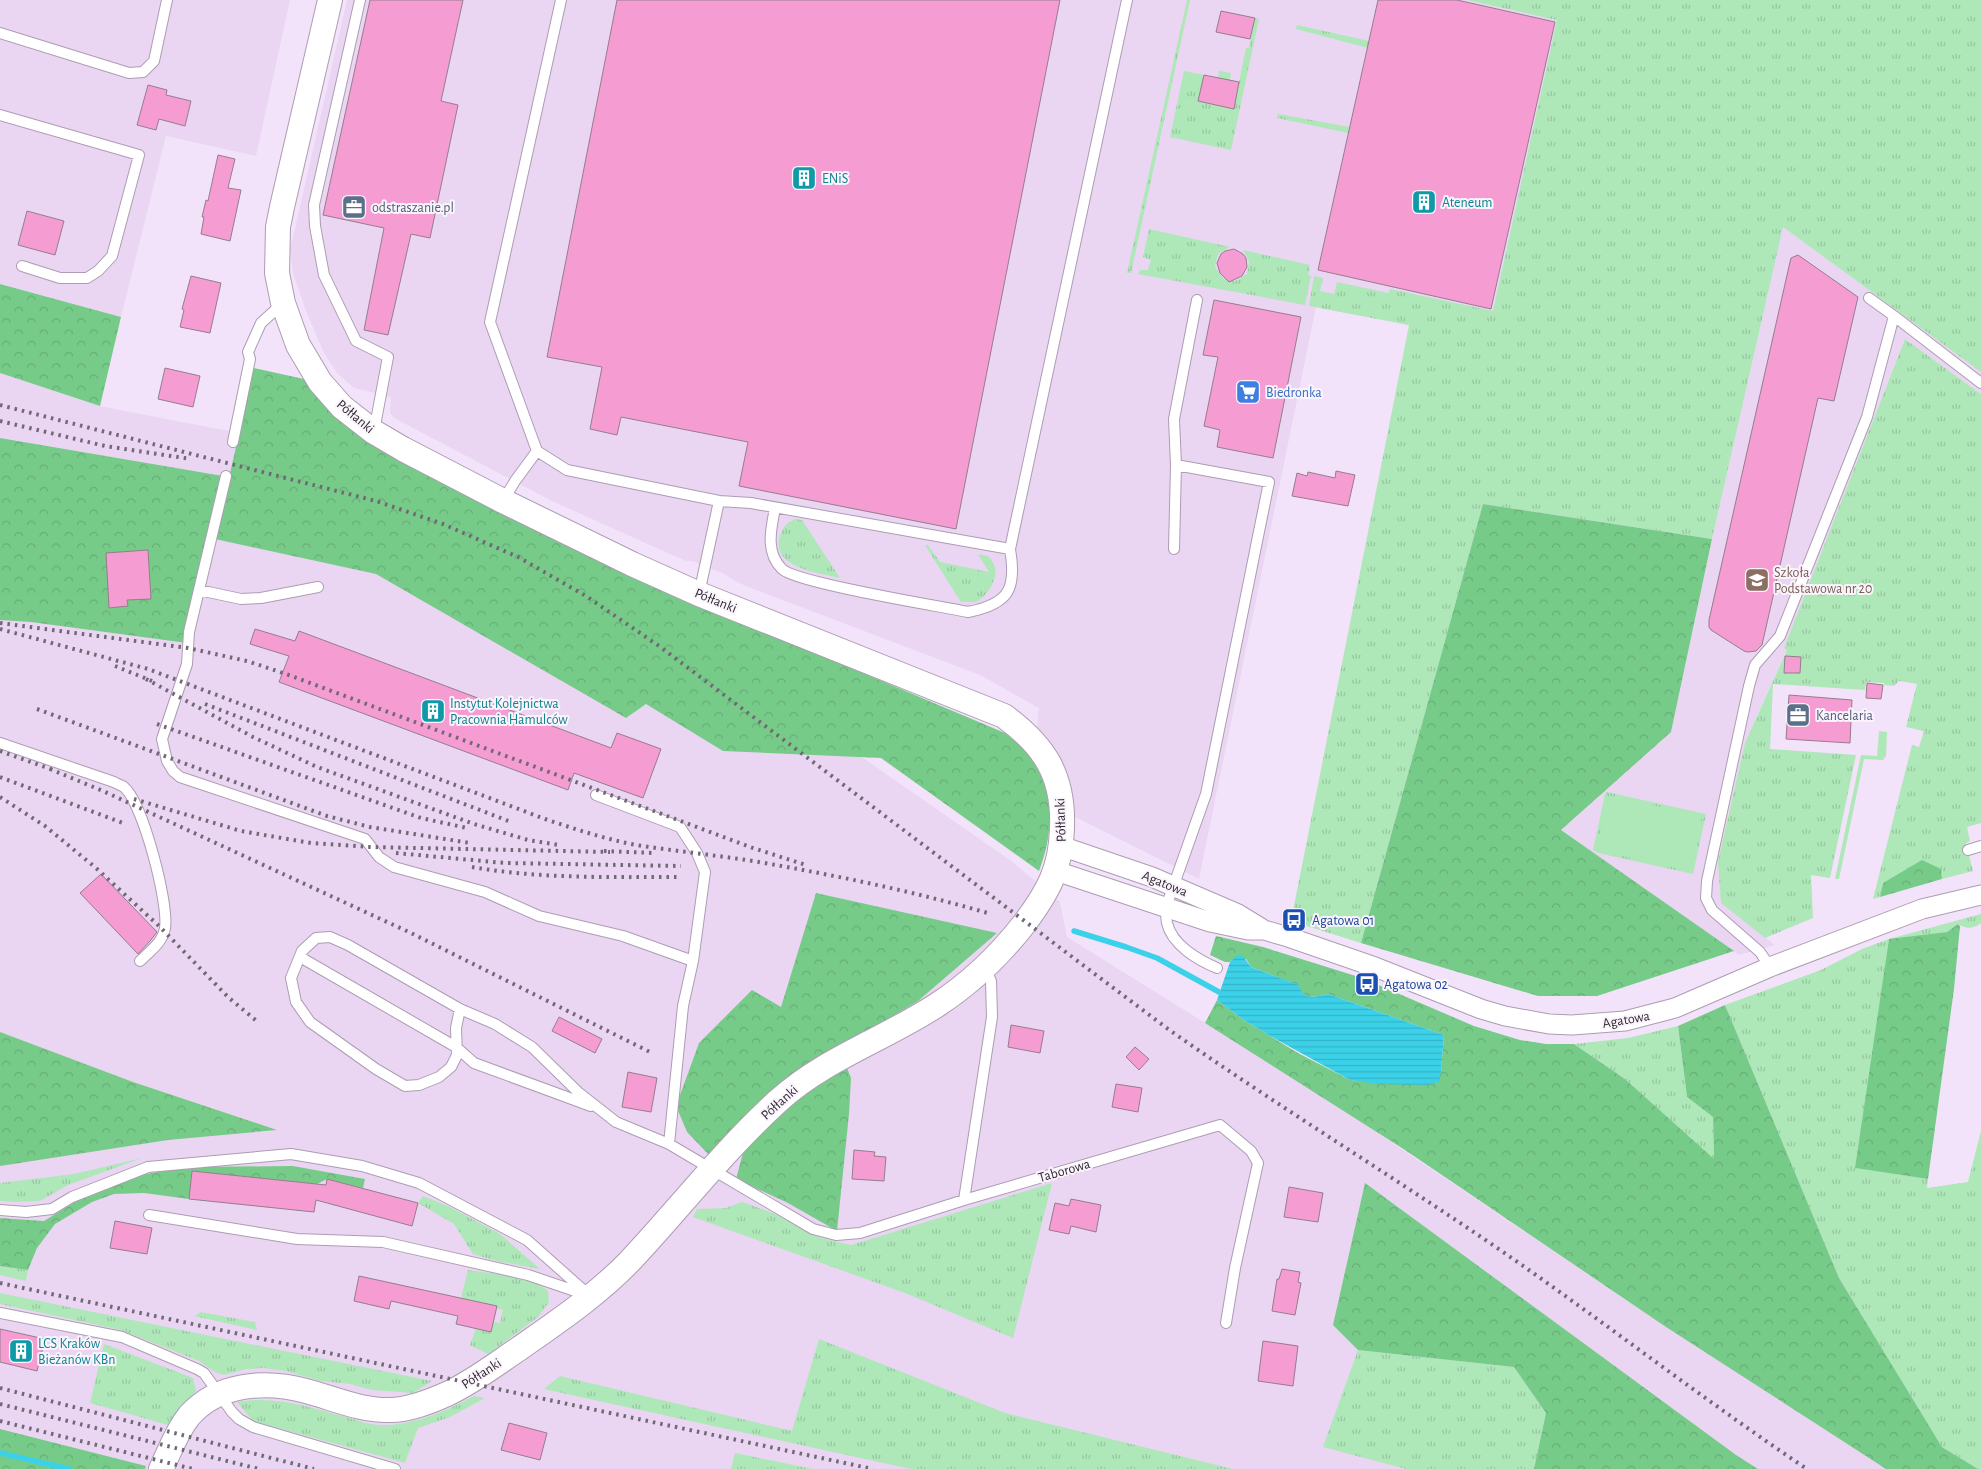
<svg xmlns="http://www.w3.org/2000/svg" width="1981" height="1469" font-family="'Alegreya Sans',sans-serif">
	<defs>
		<pattern id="grass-tufts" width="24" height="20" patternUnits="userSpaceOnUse" patternTransform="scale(1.25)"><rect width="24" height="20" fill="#aee7b8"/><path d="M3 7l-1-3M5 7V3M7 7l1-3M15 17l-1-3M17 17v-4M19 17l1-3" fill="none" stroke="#96c69f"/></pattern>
		<pattern id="forest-crowns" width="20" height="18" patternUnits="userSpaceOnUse" patternTransform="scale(1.25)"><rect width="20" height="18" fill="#77cb89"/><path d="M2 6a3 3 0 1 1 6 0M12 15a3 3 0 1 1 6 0" fill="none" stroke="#67ae77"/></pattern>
		<pattern id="water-rules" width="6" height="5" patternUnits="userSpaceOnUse" patternTransform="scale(1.25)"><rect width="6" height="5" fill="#3bd1e8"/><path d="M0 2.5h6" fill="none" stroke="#34b3c7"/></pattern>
	</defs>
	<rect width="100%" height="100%" fill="#f3e3fa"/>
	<!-- built -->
	<path fill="#ead6f3" d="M0,0H290L256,156L166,136L121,317L0,284Z
		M347,0H1581L1507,344L1316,307L1199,879L1063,811L1035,742L1039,708L980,675L748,587L735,581L724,574L692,561H686L672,555L552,501L394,418L390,413L391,397L354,388L337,373L323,351L306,311L293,273L290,250Z
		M1783,227L1981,372V394L1905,339L1784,648L1787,649L1745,743L1721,902L1775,945L1739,955L1561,830L1671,732L1712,539Z
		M0,373L100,406L218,429L346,451L608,581L1010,860L1060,902L1067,937L1326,1098L1666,1327L1886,1469H45L0,1457Z"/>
	<!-- grass -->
	<path fill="url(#grass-tufts)" d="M1187,0H1190L1131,273H1127Z
		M1467,0H1981V372L1783,227L1712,539L1483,504L1361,943L1291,921L1409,325L1309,306L1314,276L1323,278L1320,291L1334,294L1337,282L1388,293L1390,289L1493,311L1557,20Z
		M1255,18L1259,19L1231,150L1170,137L1184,71L1218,78L1219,71L1231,73L1230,80L1239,82L1246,48H1249Z
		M1297,25L1369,41L1368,48L1296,29Z
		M1278,114L1350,127L1348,133L1277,118Z
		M1149,229L1230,247L1218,254L1215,267L1223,278L1235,281L1247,274L1249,261L1243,250L1310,265L1308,275L1311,276L1305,305L1138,274L1140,270H1148L1151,260L1143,257Z
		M1905,339L1981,394V823L1967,827L1970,841L1966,843L1973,871L1942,879L1941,869L1883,883L1880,897L1873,899L1912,745L1919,747L1924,731L1906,727L1917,684L1899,681L1894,686L1884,685V683L1866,682L1865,690L1773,684L1770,749L1856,755L1830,878L1811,875L1813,918L1765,938L1721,903L1718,862L1745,743L1787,650L1784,648Z
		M795,519L802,520L840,578C820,573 770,568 780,536C783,527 787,522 795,519Z
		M925,545H928L940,562L989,572L978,554L988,556C1004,571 991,592 977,602H961Z
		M1607,792L1706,814L1693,874L1598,853L1593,850L1605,794Z
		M1981,914V923C1974,929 1966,929 1958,924L1947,932L1889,940L1856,1168L1928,1179L1927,1188L1968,1182L1981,1131V1469H1978L1942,1447L1839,1278L1725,1005L1821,970L1862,949L1889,939Z
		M1678,1026L1687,1097L1713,1117L1714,1160L1625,1079L1574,1044L1628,1038Z
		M142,1158L68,1185L40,1201L15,1202L0,1201V1183L74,1174Z
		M1052,1183L1013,1338L905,1293L693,1217L697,1209L726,1208L742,1202L773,1213L821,1238L851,1245Z
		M423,1196L450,1207L500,1234L540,1269L497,1261L473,1254L454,1224L418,1203Z
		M0,1266L28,1270L26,1281L0,1275Z
		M468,1270C492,1274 531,1275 548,1291L549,1302L538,1317L488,1354L470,1345L476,1329L491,1332L493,1322L500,1323L503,1310L461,1298Z
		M0,1293L432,1381L413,1393L372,1390L350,1384L321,1381L285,1371L264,1368L246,1369L224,1375L215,1372L199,1361L121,1330L0,1304Z
		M201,1312L255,1322L257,1330L194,1316Z
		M819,1339L1005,1413L1233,1469H911L544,1389L560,1376L792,1431Z
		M104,1344L193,1378L196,1391L168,1425L90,1403Z
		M1358,1350L1514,1367L1546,1413L1534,1469H1406L1323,1447Z
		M474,1396L485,1398L450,1417L418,1428L405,1463L253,1421L237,1402C275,1395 309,1407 346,1417C357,1420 369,1425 380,1425C413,1426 446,1411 474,1396Z
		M735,1453L813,1469H731Z"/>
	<!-- forest -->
	<path fill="url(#forest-crowns)" d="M0,284L121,317L100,406L0,373Z
		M254,368L304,379L333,413L699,604L1005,733C1012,739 1020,744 1026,751C1055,788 1055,829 1039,871L881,758L723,751L646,704L626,718L376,574L215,539Z
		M0,438L223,476L187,643L31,622L0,620Z
		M1483,504L1712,539L1671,732L1561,830L1734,951L1597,996H1538L1361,943Z
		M1922,860L1941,869L1942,879L1880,897L1883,883Z
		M816,893L997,933L918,1001L812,1064L709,1155L687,1132L676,1106L699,1043L752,990L781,1007Z
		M1958,924L1960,926L1954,989L1928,1179L1855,1168L1889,939L1947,932Z
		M1216,936L1263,947L1359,977L1357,983L1374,989L1376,984L1474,1026L1520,1040L1546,1044H1574L1625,1079L1714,1159L1713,1117L1687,1097L1678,1026L1725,1005L1839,1278L1942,1447L1978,1469H1886L1666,1327L1405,1150L1205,1023L1217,1000L1244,1020L1298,1053L1350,1080L1426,1085L1441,1071L1444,1035L1328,994C1315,997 1303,1001 1298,985L1251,967L1246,959H1233L1230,962H1225L1210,955Z
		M0,1032L133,1082L277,1130L168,1140L0,1166Z
		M847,1068L851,1078L849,1114L837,1231L788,1203L736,1179L743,1153L792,1101Z
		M293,1166L365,1179L363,1188L327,1179L317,1184L192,1171L189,1199L144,1193L114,1194L92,1202L55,1224L37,1248L28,1270L0,1266V1218L44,1221L80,1199L145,1174L191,1167Z
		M1365,1183L1736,1455L1758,1469H1534L1546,1413L1514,1367L1358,1350L1333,1325Z
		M0,1429L146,1466L145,1469H0Z"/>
	<!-- garden -->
	<path fill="#aee7b8" d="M1879,731L1887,732L1886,756L1883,760L1864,759L1839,879H1835L1861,755L1877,756Z
		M1609,796L1702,816L1690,871L1596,850Z"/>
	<!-- water -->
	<path fill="url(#water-rules)" d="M1237,955H1242L1251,967L1299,985C1303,1001 1315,997 1328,994L1444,1035L1441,1071L1439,1082L1426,1085L1378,1084L1350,1080L1272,1037L1244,1020L1217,1000L1230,962Z"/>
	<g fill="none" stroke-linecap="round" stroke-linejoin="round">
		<!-- stream -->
		<path stroke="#3bd1e8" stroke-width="5.5" d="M1074,931L1126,947L1157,958L1219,992
			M0,1453L69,1469"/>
	</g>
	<!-- building -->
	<path fill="#f59dd3" stroke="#957d8b" d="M370,0H463L441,101L458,105L430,238L411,234L388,335L364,330L384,228L323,215Z
		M617,0H1060L956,529L739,486L748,442L621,417L617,435L590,429L602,367L547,357Z
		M1378,0H1457L1555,22L1491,309L1318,270Z
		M1221,11L1255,18L1250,39L1216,32Z
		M1204,75L1239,82L1234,109L1198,101Z
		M148,85L167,90L166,95L191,101L185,126L159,119L156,130L137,125Z
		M218,155L235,159L228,188L241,190L230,241L201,234L204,217H202L206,200L208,201Z
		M27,211L64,221L55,255L18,245Z
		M1234,249L1243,254L1246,258L1247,267L1242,276L1229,282L1220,273L1217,263L1221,254L1225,251Z
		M1798,255L1858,297L1834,401L1818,398L1762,645L1756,651L1748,652L1744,651L1711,630L1709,627V620L1790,262L1791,258Z
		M191,276L221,283L210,333L180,327L184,310L182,309Z
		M1214,300L1301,317L1273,458L1217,447L1220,430L1204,426L1218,357L1203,355Z
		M165,368L200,376L193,407L158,399Z
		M1336,471L1355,475L1348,506L1292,496L1297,473L1307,476L1308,472L1335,478Z
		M148,550L151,599L127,600L128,606L109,608L106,553Z
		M255,629L295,641L299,631L611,748L617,733L661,749L643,798L574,773L568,790L279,682L289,656L250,644Z
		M1785,656L1801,657L1800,673H1784Z
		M1867,683L1883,685L1881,699L1866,698Z
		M1789,695L1852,700L1850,743L1786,739Z
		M101,874L157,932L150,941L138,954L80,893Z
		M559,1017L602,1039L595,1053L552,1031Z
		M1011,1025L1044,1031L1040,1053L1008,1047Z
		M1135,1047L1149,1059L1139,1070L1126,1057Z
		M628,1072L657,1078L651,1112L622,1107Z
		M1116,1084L1142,1088L1138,1112L1112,1107Z
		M854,1150L875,1152L874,1156L886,1157L884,1181L852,1179Z
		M192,1171L326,1185L327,1179L418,1203L412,1226L316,1200L314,1212L189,1199Z
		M1289,1187L1323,1193L1318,1222L1284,1217Z
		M1071,1199L1101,1205L1096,1232L1071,1226L1069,1234L1049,1230L1055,1203L1069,1206Z
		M115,1221L152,1228L147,1254L110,1248Z
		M1282,1269L1300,1272L1298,1282L1301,1283L1295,1315L1272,1311L1277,1279H1279Z
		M359,1276L497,1306L491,1332L456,1324L458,1316L391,1301L389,1309L354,1301Z
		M0,1329L45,1339L37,1371L0,1362Z
		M1263,1341L1298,1346L1293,1386L1258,1381Z
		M509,1423L547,1433L540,1460L501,1450Z"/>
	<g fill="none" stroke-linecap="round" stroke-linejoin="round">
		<defs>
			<path id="service" d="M360,0L314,205L315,226L324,275L356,341L388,357L374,431
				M561,0L490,322L537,451L567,470L719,501L699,594
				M0,33L129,73L143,72L154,61L167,0
				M0,115L139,155L112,256L98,271L87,278H60L22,266
				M1869,298L1894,316
				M233,442L250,359L248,352L261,323L282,304
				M1176,465L1269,482L1206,794L1166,907C1166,912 1166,918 1167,923C1172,945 1198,960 1217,968
				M226,476L189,632L187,664L162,739L167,761L173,771L180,777L365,839L379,857L394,867L485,892L539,916L623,936L693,961
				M503,501L515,481L537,451
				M719,501L751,503L1010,549L1127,0
				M775,508C771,529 765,552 782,569C796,583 939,606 968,612C1009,604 1017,589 1010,549
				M1174,549L1176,465L1174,419L1197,300
				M199,590L241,599L261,598L318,587
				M0,743L114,782C117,784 121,785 124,787C143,803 169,904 165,928C163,942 150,951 140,961
				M596,795L680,827L697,853L705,872L693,961L683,1006L669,1144
				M1968,850L1981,846
				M300,957L456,1047L474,1063L591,1106
				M1770,967L1760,952L1712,910L1706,898L1707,881L1749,686L1755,665L1780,636L1867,417L1894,316L1981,383
				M460,1009L456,1028L457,1055L451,1067L439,1077L419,1085L405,1086L376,1069L310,1022L296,1002L291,978L302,951L316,938L330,937L348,945L460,1009L495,1024L532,1047L579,1093L616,1122L669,1144L813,1229L836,1235L860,1233L964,1200L1220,1125L1251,1151L1258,1163L1235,1268L1226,1323
				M964,1200L992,1017L991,981L985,968
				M0,1210L26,1212L52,1209L72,1197L148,1167L291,1154L362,1166L419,1183L527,1240L590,1296
				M149,1215L297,1239L383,1242L528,1275L584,1294
				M0,1313L122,1337L197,1369L204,1373L232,1412L239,1419L253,1427L395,1469"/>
			<path id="minor" d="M1061,846L1152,877L1238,914L1261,928
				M1056,871L1210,922L1248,930H1264L1288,937L1375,967L1481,1009L1505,1016L1549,1024L1572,1025L1625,1021L1675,1008L1770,967L1922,909L1981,895"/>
			<path id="tertiary" d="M161,1469C170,1451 176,1432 189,1416C218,1383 266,1380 306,1391C333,1398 361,1411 390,1410C409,1410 429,1402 447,1394C473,1382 496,1364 520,1348C557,1322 597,1295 629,1262C679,1209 724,1150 778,1101C824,1059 885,1039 937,1005C971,983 999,956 1024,924C1048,892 1061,869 1062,828C1064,776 1045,746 1004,716L699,594L632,564L503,501L403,449L374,432L342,407L320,382L298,345L283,303L277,273L278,227L282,207L330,0"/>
		</defs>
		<!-- service casing -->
		<use href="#service" stroke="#ac9db2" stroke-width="12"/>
		<!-- minor casing -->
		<use href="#minor" stroke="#ac9db2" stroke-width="21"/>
		<!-- tertiary casing -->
		<use href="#tertiary" stroke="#ac9db2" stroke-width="26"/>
		<!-- service -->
		<use href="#service" stroke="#fff" stroke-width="10"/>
		<!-- minor -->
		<use href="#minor" stroke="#fff" stroke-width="19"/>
		<!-- tertiary -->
		<use href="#tertiary" stroke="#fff" stroke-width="24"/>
		<!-- rail -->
		<path stroke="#716875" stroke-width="4" stroke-dasharray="2.5 5" stroke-linecap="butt" d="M0,405L376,501L443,524L518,557L586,596L659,646L1168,1029C1279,1107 1394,1177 1506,1254C1607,1324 1704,1400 1807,1469
			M0,421L105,446L191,459
			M0,623L188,648L247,661L286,674L753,848L806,865
			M0,629L148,669L545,819C575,829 605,839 636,845C675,851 714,855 753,861C834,875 913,891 991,914
			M115,666L152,681
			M146,679L253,737L317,767L474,824L528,840L559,845
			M205,704L511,822
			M37,709L327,816L370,827L470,843
			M157,724L421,818L467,828
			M0,751L56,771
			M50,769L103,791L411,933L650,1052
			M0,777L123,823
			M0,797L45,826L96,868L159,926L228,997L259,1023
			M134,799L241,831L311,843L370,847L610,852
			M604,851L654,853
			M396,853L505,863L681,866
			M472,867C541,879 611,877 681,877
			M0,1283L873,1469
			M0,1388L314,1469
			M0,1404L259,1469
			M0,1421L193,1469"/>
	</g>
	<!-- icons -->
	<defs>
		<symbol id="building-square" viewBox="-11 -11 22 22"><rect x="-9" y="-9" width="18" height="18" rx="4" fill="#0f9aa8" stroke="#fbf4fd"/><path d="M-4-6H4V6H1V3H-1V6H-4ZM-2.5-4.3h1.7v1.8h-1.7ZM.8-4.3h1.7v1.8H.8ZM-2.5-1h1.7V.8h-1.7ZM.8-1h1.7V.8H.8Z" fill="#fff"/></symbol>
		<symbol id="office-square" viewBox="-11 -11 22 22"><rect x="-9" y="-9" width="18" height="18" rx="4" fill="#5c6f8a" stroke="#fbf4fd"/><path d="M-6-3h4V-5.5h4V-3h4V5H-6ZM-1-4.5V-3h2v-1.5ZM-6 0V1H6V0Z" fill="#fff"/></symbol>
		<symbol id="supermarket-square" viewBox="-11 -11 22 22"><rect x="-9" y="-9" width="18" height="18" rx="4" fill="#3f7fe0" stroke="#fbf4fd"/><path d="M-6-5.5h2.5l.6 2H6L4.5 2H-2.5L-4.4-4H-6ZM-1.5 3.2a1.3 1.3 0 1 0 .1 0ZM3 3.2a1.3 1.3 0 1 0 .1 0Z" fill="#fff"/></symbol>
		<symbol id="school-square" viewBox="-11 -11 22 22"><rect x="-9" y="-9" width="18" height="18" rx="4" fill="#8d6e63" stroke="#fbf4fd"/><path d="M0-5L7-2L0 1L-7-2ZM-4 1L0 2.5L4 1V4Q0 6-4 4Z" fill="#fff"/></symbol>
		<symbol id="bus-square" viewBox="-11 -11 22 22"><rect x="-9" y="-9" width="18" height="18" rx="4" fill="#1a4fb4" stroke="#fbf4fd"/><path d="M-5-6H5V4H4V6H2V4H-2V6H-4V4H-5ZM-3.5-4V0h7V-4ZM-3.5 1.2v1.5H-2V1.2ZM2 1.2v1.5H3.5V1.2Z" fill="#fff"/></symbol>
	</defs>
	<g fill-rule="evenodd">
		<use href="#building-square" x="790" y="164" width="28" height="28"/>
		<use href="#building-square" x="1410" y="188" width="28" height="28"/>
		<use href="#office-square" x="340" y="193" width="28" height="28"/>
		<use href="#supermarket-square" x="1234" y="378" width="28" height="28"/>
		<use href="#school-square" x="1743" y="566" width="28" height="28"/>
		<use href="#building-square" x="419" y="697" width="28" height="28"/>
		<use href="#office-square" x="1784" y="701" width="28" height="28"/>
		<use href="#bus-square" x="1280" y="906" width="28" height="28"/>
		<use href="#bus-square" x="1353" y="970" width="28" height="28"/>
		<use href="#building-square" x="7" y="1337" width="28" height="28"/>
	</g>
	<g text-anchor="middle" stroke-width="4" stroke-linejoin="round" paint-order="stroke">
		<!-- culture labels -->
		<g font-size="14" fill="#0d838f" stroke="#fbf4fd" text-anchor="start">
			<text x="822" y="183">ENiS</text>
			<text x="1442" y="207">Ateneum</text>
			<text x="450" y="708">Instytut Kolejnictwa<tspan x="450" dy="16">Pracownia Hamulców</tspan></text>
			<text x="38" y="1348">LCS Kraków<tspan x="38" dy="16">Bieżanów KBn</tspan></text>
		</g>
		<!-- service labels -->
		<g font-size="14" fill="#4e5e75" stroke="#fbf4fd" text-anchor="start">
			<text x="372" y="212">odstraszanie.pl</text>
			<text x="1816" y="720">Kancelaria</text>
		</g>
		<!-- shop labels -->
		<g font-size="14" fill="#366cbe" stroke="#fbf4fd" text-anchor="start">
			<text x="1266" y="397">Biedronka</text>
		</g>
		<!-- street labels -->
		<g font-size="14" fill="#2f2932" stroke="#fbf4fd">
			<text transform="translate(356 416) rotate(40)" y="5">Półłanki</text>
			<text transform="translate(716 600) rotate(22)" y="5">Półłanki</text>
			<text transform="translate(1060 820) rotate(-92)" y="5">Półłanki</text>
			<text transform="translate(1165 883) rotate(22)" y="5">Agatowa</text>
			<text transform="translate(1626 1019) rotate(-10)" y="5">Agatowa</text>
			<text transform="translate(779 1102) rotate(-42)" y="5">Półłanki</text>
			<text transform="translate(1064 1170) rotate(-16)" y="5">Taborowa</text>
			<text transform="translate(481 1373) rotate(-33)" y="5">Półłanki</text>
		</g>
		<!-- education labels -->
		<g font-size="14" fill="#785e54" stroke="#fbf4fd" text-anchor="start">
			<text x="1774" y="577">Szkoła<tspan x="1774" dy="16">Podstawowa nr 20</tspan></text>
		</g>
		<!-- transit labels -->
		<g font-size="14" fill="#164399" stroke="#fbf4fd" text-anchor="start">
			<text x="1312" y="925">Agatowa 01</text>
			<text x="1384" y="989">Agatowa 02</text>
		</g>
	</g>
</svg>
